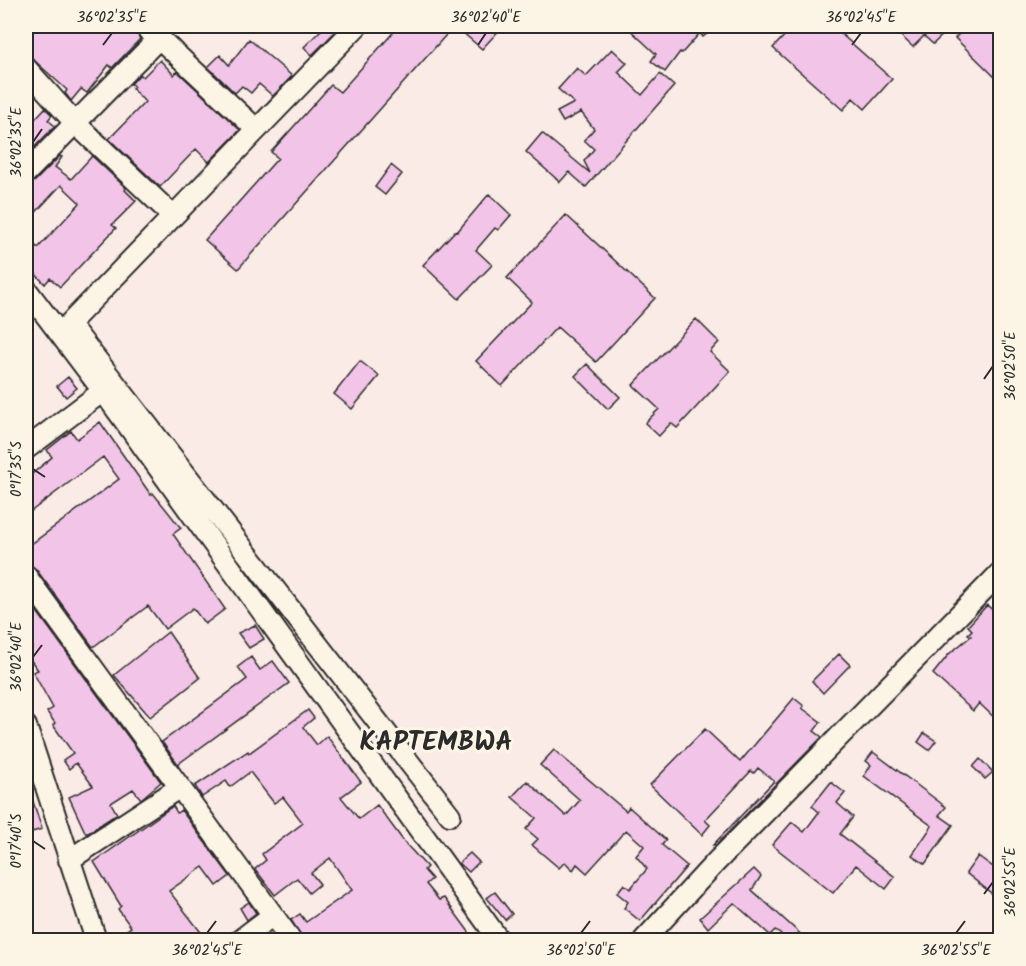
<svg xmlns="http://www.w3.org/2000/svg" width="1026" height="966" font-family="Kalam,sans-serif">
	<rect width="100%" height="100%" fill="#faebe6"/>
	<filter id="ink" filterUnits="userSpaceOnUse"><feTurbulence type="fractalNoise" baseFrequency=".0167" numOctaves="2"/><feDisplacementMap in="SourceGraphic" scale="12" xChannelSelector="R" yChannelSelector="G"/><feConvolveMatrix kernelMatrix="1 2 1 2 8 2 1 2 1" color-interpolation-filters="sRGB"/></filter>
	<g filter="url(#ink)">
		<!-- building -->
		<path fill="#f2c4e8" stroke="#2b2b2b" stroke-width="1.5" d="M26,26H133L140,39L112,68L109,65L87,93L81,89L71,101L65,93L67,90L26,53Z
			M325,26H341L312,55L304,47Z
			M399,26H454L238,269L205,240L278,158L271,152L331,85L340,92Z
			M455,26H503L482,49Z
			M626,26H717L703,37L700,33L682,53L680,52L665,72L651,61L656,54Z
			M776,26H832L892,79L865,109L853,98L843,110L773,48L786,34Z
			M890,26H941L947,31L933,44L924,36L913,47Z
			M967,26H1000V82L955,38Z
			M249,39L292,76L273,96L259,84L251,93L242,86L235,93L208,67L220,55L229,65Z
			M612,49L627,63L618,72L642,95L660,74L674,86L586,187L569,172L560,182L526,152L542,133L590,173L584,161L594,149L584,140L594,129L581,112L563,122L557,112L574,103L558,89L577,68L586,76Z
			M160,60L174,75L177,71L240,130L209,162L196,149L160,187L109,139L145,102L132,88L134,86L131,84L140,74L143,77Z
			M45,108L52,115L48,120L55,126L26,156V115L32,122Z
			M60,156L62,157L55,167L71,179L92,156L126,188L125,190L136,201L112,225L116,228L60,287L50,278L45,284L26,264V256L36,246L38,248L80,203L61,185L26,223V185L35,181Z
			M391,165L402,174L385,195L375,187Z
			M489,194L511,215L498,230L495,228L476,250L492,265L459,299L423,265L455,231L457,232Z
			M566,215L655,298L596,362L557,327L502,386L476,361L532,302L507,278Z
			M696,319L719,342L710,352L730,371L677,428L671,423L659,436L645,423L659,409L633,385Z
			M360,361L379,376L352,409L334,394Z
			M587,364L620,397L608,409L575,376Z
			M68,377L77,388L66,397L57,386Z
			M100,422L151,495L153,493L181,528L173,534L225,609L205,624L193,608L165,629L148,606L93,647L36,569L26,561V548L119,479L103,457L26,515V479L52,457L47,450L71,431L77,439Z
			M30,602L161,782L141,799L133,789L111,803L117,814L86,834L69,797L93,786L76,763L69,769L63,760L73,753L53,725L55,723L47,712L53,708L33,672L38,670L26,654L32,648L26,639V605Z
			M987,605L1000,617V723L979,703L973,711L933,674L949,654L971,636L968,634L972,630L968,626Z
			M255,625L264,639L249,648L238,633Z
			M168,632L200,678L150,717L114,675Z
			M839,654L850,665L823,693L812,681Z
			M251,657L260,670L273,661L289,683L178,764L162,742L247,679L238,667Z
			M794,698L804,706L802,708L821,722L814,731L822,737L716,845H713L774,781L758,768L754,773L751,771L705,820L710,825L702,835L650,785L705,729L740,762Z
			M308,710L314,718L303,727L317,745L327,736L361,782L341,797L359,819L377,805L405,843L427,867L424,870L432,879L426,884L439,900L444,898L475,940H304L291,920L300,914L306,922L352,890L330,858L311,873L320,884L309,893L297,878L275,895L255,869L266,860L262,854L303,823L283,797L274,803L250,772L230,787L226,781L202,797L195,786L248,751L249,753Z
			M924,733L936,741L929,750L918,742Z
			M554,750L626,811L629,807L666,840L662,845L687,866L640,921L624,908L628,902L617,893L624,884L630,889L647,869L636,856L644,846L626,830L587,873L577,864L573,870L565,862L559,868L532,845L538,839L526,829L536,818L512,797L527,781L566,816L580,800L540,765Z
			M873,752L946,807L939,815L953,825L925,864L912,855L932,826L864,776L871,765L866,761Z
			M980,759L993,772L985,779L973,767Z
			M831,782L845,793L837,803L853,817L840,834L895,877L886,889L856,865L833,893L772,845L792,822L804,832L819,812L812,806Z
			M28,786L42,829L29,833L26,821Z
			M173,806L177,813L181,810L230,876L217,886L203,867L169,891L207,940H130L124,932L131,927L118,909L121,906L94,862Z
			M470,853L479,862L469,872L459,863Z
			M978,856L1000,872V900L966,873Z
			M754,869L761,876L752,890L807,940H787L775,930L770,935L734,903L708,928L700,918Z
			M495,892L512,914L505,920L487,898Z
			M249,902L256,913L247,920L240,908Z"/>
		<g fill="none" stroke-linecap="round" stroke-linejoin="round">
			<defs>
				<path id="minor" d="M145,26L156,40
					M357,26L69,324L450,815
					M26,68L76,124L173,216
					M26,173L159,38L256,129
					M26,289L103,391L499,940
					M26,449L103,391
					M26,576L291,940
					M26,726L96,940
					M69,860L180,787
					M240,940L273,915
					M644,940L716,862L1000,573"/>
			</defs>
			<!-- minor casing -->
			<use href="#minor" stroke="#2b2b2b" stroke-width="24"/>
			<!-- minor -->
			<use href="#minor" stroke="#fcf5e5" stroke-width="20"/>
		</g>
	</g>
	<!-- ticks -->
	<path fill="none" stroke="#2b2b2b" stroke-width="2" d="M103,45L112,33M478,45L486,33M852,45L861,33M33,142L42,129M984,379L993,366M33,469L45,477M33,657L42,645M33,841L45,849M984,894L993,882M207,933L216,921M581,933L590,921M956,933L965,921"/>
	<g text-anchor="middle" stroke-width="6" stroke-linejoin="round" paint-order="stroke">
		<!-- district labels -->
		<g font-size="27" font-weight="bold" fill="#2b2b2b" stroke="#fcf5e5">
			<text x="436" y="750">KAPTEMBWA</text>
		</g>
	</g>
	<!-- margin -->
	<rect width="1026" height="966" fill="none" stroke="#fcf5e5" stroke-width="66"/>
	<rect x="33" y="33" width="960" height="900" fill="none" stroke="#2b2b2b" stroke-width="2"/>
	<g font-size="15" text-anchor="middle" fill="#2b2b2b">
		<text x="112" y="22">36°02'35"E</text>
		<text x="486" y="22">36°02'40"E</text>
		<text x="861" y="22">36°02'45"E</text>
		<text transform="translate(16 142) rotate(-90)" y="5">36°02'35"E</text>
		<text transform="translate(1010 366) rotate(-90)" y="5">36°02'50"E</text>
		<text transform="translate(16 469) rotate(-90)" y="5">0°17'35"S</text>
		<text transform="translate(16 657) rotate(-90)" y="5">36°02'40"E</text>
		<text transform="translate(16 841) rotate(-90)" y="5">0°17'40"S</text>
		<text transform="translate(1010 882) rotate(-90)" y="5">36°02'55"E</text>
		<text x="207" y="955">36°02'45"E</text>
		<text x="581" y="955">36°02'50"E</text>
		<text x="956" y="955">36°02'55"E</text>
	</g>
</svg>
